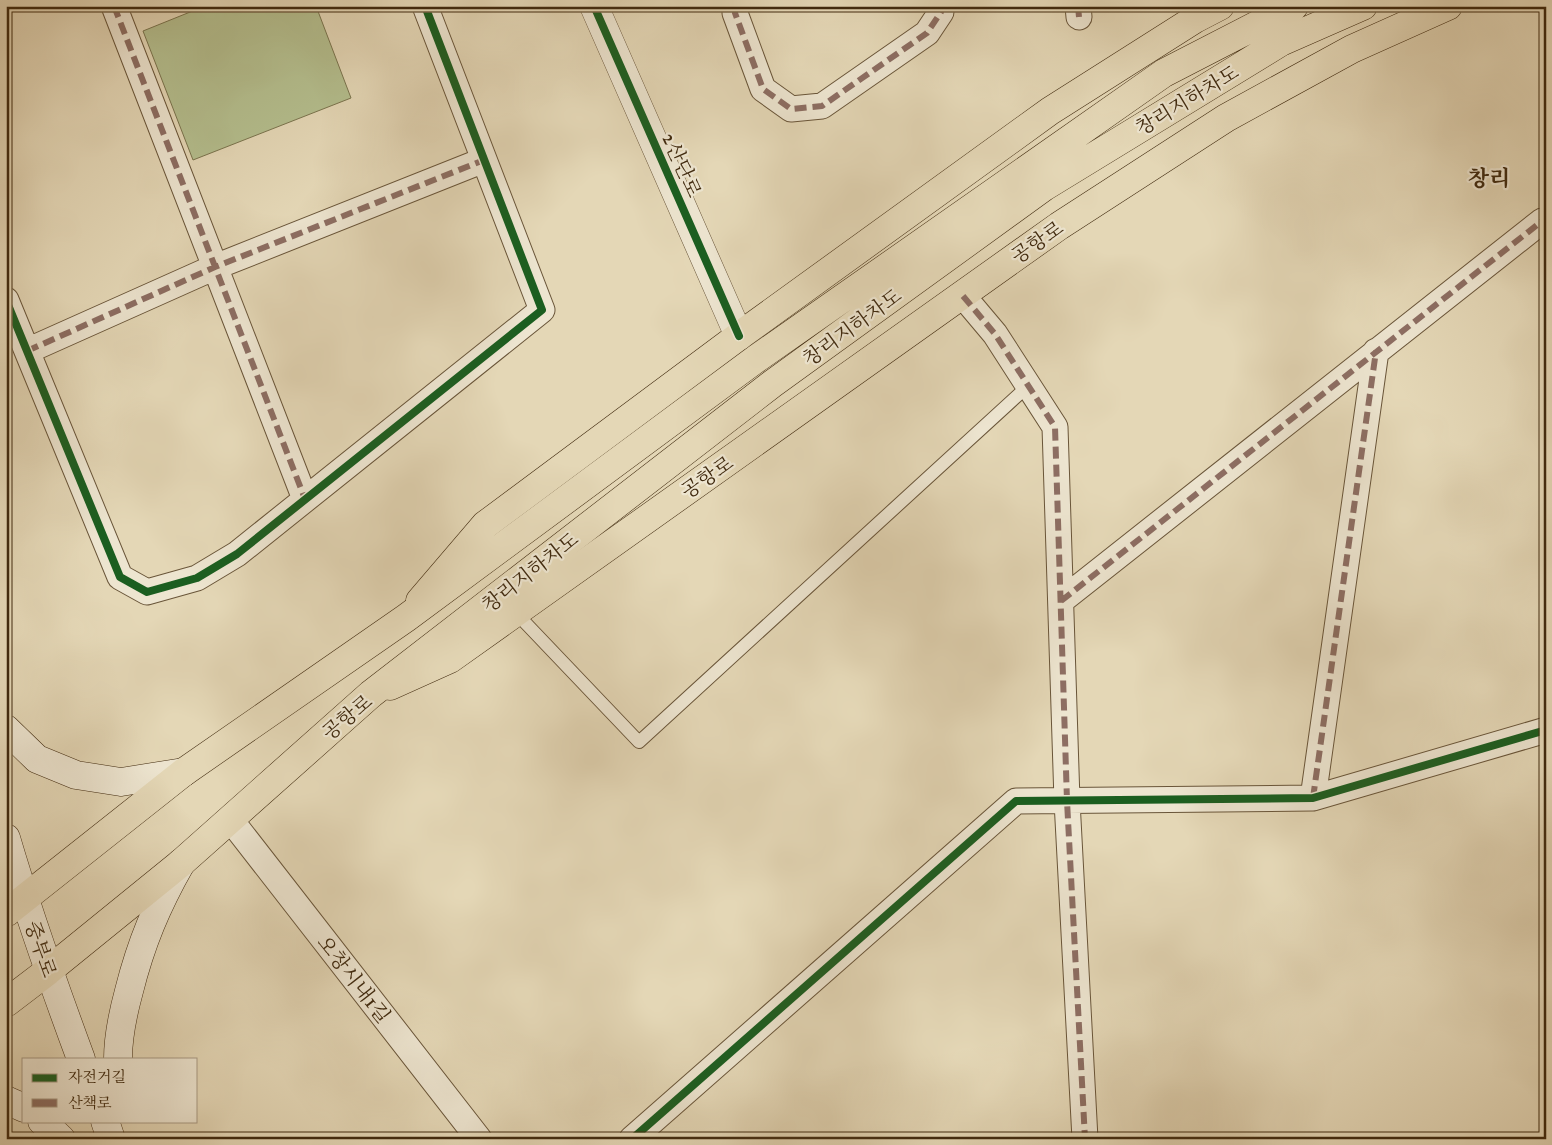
<svg xmlns="http://www.w3.org/2000/svg" width="1552" height="1145" font-family="'IM FELL Great Primer','Noto Serif KR',serif">
	<rect width="100%" height="100%" fill="#e4d7b6"/>
	<filter id="stains"><feTurbulence type="fractalNoise" baseFrequency=".004" numOctaves="4"/><feColorMatrix values="0 0 0 0 .2 0 0 0 0 .09 0 0 0 0 .02 0 0 0 .5 -.17"/></filter>
	<radialGradient id="worn" r=".72"><stop offset=".6" stop-color="#630" stop-opacity="0"/><stop offset="1" stop-color="#630" stop-opacity=".3"/></radialGradient>
	<!-- green -->
	<path fill="#b4be8e" stroke="#7a744e" d="M205,6H316L351,98L193,160L143,31Z"/>
	<g fill="none" stroke-linecap="round" stroke-linejoin="round">
		<defs>
			<path id="service" d="M516,613L639,742L1028,386"/>
			<path id="minor" d="M114,6L305,499
				M735,6V13L763,89L791,109L822,106L927,33L941,12V6
				M1078,6L1079,17
				M963,296L995,334L1055,427L1067,801L1085,1139
				M6,300L120,577L147,592L197,578L237,554L542,310L425,6
				M27,351L215,267L484,160
				M1061,601L1542,221L1546,222
				M1313,798L1376,351
				M230,819L479,1139
				M632,1139L1016,801L1313,798L1546,730"/>
			<path id="tertiary" d="M594,6L739,336"/>
			<path id="secondary" d="M6,729L37,759L76,775L121,782L184,772
				M6,838C28,913 54,986 81,1059
				M118,1059C118,1036 123,1013 129,991C141,943 157,905 181,863
				M6,1100L24,1108
				M42,1121L61,1139
				M105,1121L111,1139"/>
			<path id="primary" d="M420,601L485,525L739,336L1050,111L1195,19L1220,6
				M390,686L450,659L1059,226L1226,118L1352,49L1448,6"/>
			<path id="trunk" d="M6,913L184,772L406,618L756,359L1164,73L1294,6
				M6,1003L48,971L181,863L371,694L772,384L1044,187L1281,42L1363,6"/>
		</defs>
		<!-- service casing -->
		<use href="#service" stroke="#695539" stroke-width="14"/>
		<!-- minor casing -->
		<use href="#minor" stroke="#695539" stroke-width="27"/>
		<!-- tertiary casing -->
		<use href="#tertiary" stroke="#695539" stroke-width="29"/>
		<!-- secondary casing -->
		<use href="#secondary" stroke="#402a0f" stroke-width="29"/>
		<!-- primary casing -->
		<use href="#primary" stroke="#402a0f" stroke-width="29"/>
		<!-- trunk casing -->
		<use href="#trunk" stroke="#402a0f" stroke-width="29"/>
		<!-- service -->
		<use href="#service" stroke="#ede5d0" stroke-width="12"/>
		<!-- minor -->
		<use href="#minor" stroke="#ede5d0" stroke-width="25"/>
		<!-- tertiary -->
		<use href="#tertiary" stroke="#ede5d0" stroke-width="28"/>
		<!-- secondary -->
		<use href="#secondary" stroke="#ede5d0" stroke-width="28"/>
		<!-- primary -->
		<use href="#primary" stroke="#e4d7b6" stroke-width="28"/>
		<!-- trunk -->
		<use href="#trunk" stroke="#e4d7b6" stroke-width="28"/>
		<!-- quiet -->
		<path stroke="#8d6e63" stroke-width="6" stroke-dasharray="12 6" stroke-linecap="butt" d="M114,6L305,499
			M735,6V13L763,89L791,109L822,106L927,33L941,12V6
			M1078,6L1079,17
			M963,296L995,334L1055,427L1067,801L1085,1139
			M27,351L215,267L484,160
			M1061,601L1542,221L1546,222
			M1313,798L1376,351"/>
		<defs>
			<path id="cycleway" d="M594,6L739,336
				M6,300L120,577L147,592L197,578L237,554L542,310L425,6
				M632,1139L1016,801L1313,798L1546,730"/>
		</defs>
		<!-- cycleway casing -->
		<use href="#cycleway" stroke="#ede5d0" stroke-width="11"/>
		<!-- cycleway -->
		<use href="#cycleway" stroke="#1b5e20" stroke-width="8"/>
	</g>
	<g text-anchor="middle" stroke-width="4.5" stroke-linejoin="round" paint-order="stroke">
		<!-- street labels -->
		<g font-size="20" fill="#402a0f" stroke="#ede5d0">
			<text transform="translate(1187 100) rotate(-31)" y="7">창리지하차도</text>
			<text transform="translate(682 165) rotate(66)" y="7">2산단로</text>
			<text transform="translate(1037 242) rotate(-35)" y="7">공항로</text>
			<text transform="translate(852 327) rotate(-36)" y="7">창리지하차도</text>
			<text transform="translate(707 477) rotate(-35)" y="7">공항로</text>
			<text transform="translate(530 572) rotate(-38)" y="7">창리지하차도</text>
			<text transform="translate(347 717) rotate(-40)" y="7">공항로</text>
			<text transform="translate(41 949) rotate(71)" y="7">중부로</text>
			<text transform="translate(354 979) rotate(52)" y="7">오창시내1길</text>
		</g>
		<!-- quarter labels -->
		<g font-size="22" font-weight="bold" fill="#402a0f" stroke="#ede5d0">
			<text x="1489" y="186">창리</text>
		</g>
	</g>
	<!-- margin -->
	<rect width="1552" height="1145" fill="none" stroke="#e4d7b6" stroke-width="25"/>
	<rect x="8" y="8" width="1537" height="1130" fill="none" stroke="#402a0f" stroke-width="2.5"/>
	<rect x="12" y="12" width="1527" height="1120" fill="none" stroke="#402a0f"/>
	<!-- legend -->
	<rect x="22" y="1058" width="175" height="65" fill="#ede5d0" stroke="#a89a83"/>
	<rect x="32" y="1074" width="25" height="8" fill="#1b5e20" stroke="#a89a83"/>
	<text x="68" y="1082" font-size="15" fill="#402a0f">자전거길</text>
	<rect x="32" y="1099" width="25" height="8" fill="#8d6e63" stroke="#a89a83"/>
	<text x="68" y="1108" font-size="15" fill="#402a0f">산책로</text>
	<rect width="100%" height="100%" filter="url(#stains)"/>
	<rect width="100%" height="100%" fill="url(#worn)"/>
</svg>
